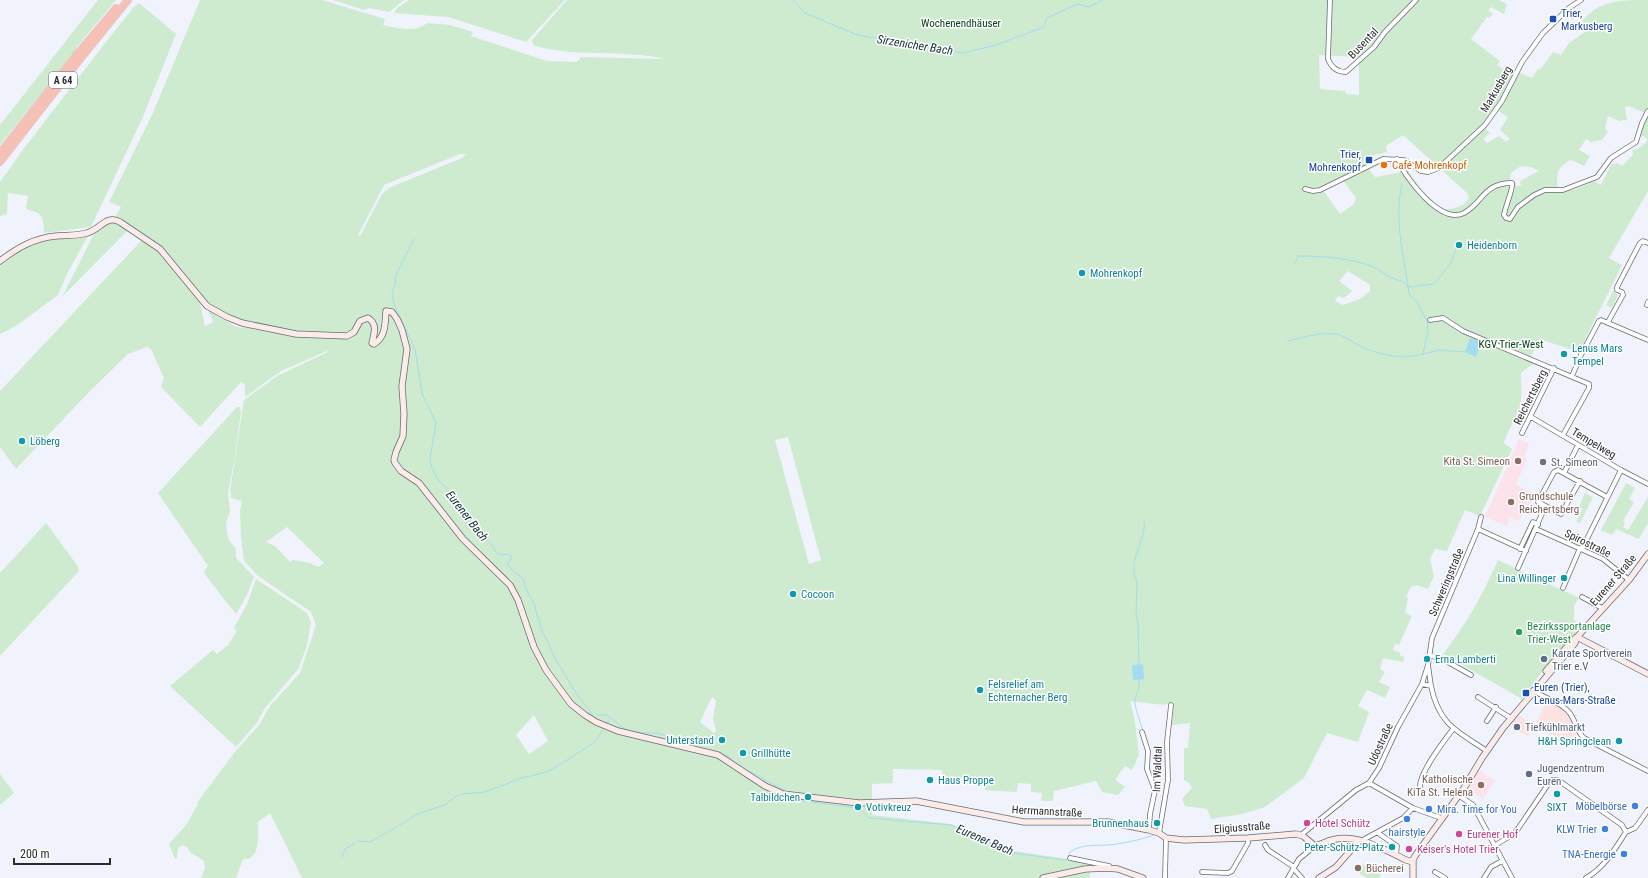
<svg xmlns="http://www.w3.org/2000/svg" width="1648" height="878" font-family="'Roboto Condensed',sans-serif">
	<rect width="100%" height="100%" fill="#f0f3fc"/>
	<!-- commercial -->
	<path fill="#fde2e3" d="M1547,701L1563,709L1569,714L1577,734L1571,745L1535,725Z
		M1519,715L1534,726L1528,736L1510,727Z"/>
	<!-- education -->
	<path fill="#fbe2eb" d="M1519,439L1529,444L1524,457L1527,459L1516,485L1535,494L1527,510L1518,521L1510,518L1507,526L1485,517Z
		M1479,770L1495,781L1483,799L1467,788Z"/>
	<!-- green -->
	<path fill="#ceebd0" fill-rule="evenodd" d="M98,0H116L76,48V50L0,145V125Z
		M200,0H322L385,19L383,25C396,28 416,33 427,23L450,25L473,32L471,36L547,61L577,62L581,57L665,59C623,49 572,58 533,45L532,40L567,0H1499L1507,4L1504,14L1491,7L1488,11L1493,13L1490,18L1487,17L1471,39L1500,61L1497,65L1515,77L1518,72L1532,78L1538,69L1540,70L1553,52L1561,55L1569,43L1585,32L1587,28L1582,21C1600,0 1620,0 1648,0V191L1609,258L1622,265L1579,352L1539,339L1531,357L1534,363L1521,373C1521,386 1523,400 1518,412C1514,422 1507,432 1504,443L1512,449L1480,516L1465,510L1447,551L1435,549L1430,559L1434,576L1428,589L1416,585L1411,587L1406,596L1408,598L1405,613L1412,616L1399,645L1395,644L1393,650L1400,653V655L1404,657L1403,662L1383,658L1380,669L1385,672L1379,682L1390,687L1385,698L1367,690L1358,706L1369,712L1358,742L1327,733L1304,778L1265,807L1242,814L1211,819L1207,809L1185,806L1182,799L1192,788L1188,782L1184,780V748H1188L1190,723L1172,725L1174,702L1164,705L1130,701L1134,716L1139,755L1132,770L1125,766L1115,780L1125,787L1118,795L1102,792L1096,781L1054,791L1053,801H1041L1042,793L1031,792V784L1018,783L1017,791L1016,792L985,790V786H980V778H943L942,770L893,769V783L872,784V815L951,824L1014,851L1088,862L1090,878H302L270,813L258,822C258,833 261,861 243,859L236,878H201L205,868L204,861L190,852L187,847L182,845L178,848L177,858L175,859L169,844L186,825L198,804L197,803L199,800L234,753L259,725L270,706L300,673L316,625L311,612L258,576L244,561L241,536L240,512L242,501L231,498L230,491L244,400L277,376L328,352L327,351L281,371L245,397V385L241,382L200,427L161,387L164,378L151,349L147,347L128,354L90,391L16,469L0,447V391L142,240L160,250L199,298L205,326L213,322L208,310H210L217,316L237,327L243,328L247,327L259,330L260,328L224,314L206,302L162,248L115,217L121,207L109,202L152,115ZM1319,55L1359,57V95L1346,94L1345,91L1320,89ZM1629,106L1647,114L1641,135L1647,139V141L1638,149L1632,150L1633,155L1622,166L1616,163L1614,165L1612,163L1601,185L1595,181L1576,189L1559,192C1555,177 1556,167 1571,160L1584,166L1590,156L1579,150L1586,139L1591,142L1602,140L1608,132L1605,129L1608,116L1619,121L1627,120L1625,107ZM1495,109L1508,117L1500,130L1510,139L1506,142L1499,136L1487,143L1483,139L1490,133L1482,125ZM1403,135L1468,194L1469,198C1464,207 1454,208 1445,210L1431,202L1408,171L1375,177L1366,165L1365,159L1369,158L1370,156L1387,152L1386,146ZM460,154H466L462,158L391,187L382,194L360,236L358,235L384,185ZM1521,166L1530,167L1539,171L1520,181L1521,186H1516L1515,181H1510L1511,173ZM1341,178L1356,198L1354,204L1340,214L1321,187ZM1348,271L1370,285V291L1360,299L1343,305L1335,301L1338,296L1344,298L1352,291L1339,281ZM788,437L821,560L809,564L775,440ZM287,527L324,563L318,567L310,563L293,560L290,562L275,546L266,542ZM712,697L716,700L713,719L716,731L714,733L700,722ZM534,715L548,741L529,754L516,735Z
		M333,0H404L389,12L369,8L364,10Z
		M409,0H565L526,42L448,17L394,13L397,8Z
		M139,3L176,34L142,119L91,227L44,233C43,216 44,214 26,209L28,196L8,193L7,214L0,216V182L25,147L106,42L133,8Z
		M115,221L128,230L62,297L95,232L107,222Z
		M88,236L67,274L58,295L16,326L0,334V265C32,240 49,239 88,236Z
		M1613,291L1618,295L1612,308L1606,305Z
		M237,407H240L241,412L234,462L228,493L230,512L226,522L228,539L236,549V558L254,577L247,595L236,614L206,576L204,572L208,566L158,493Z
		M1626,483L1635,488L1629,499L1634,502L1623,521L1625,523L1623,527L1628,530L1648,497V523L1639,539L1616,529L1612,535L1601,530Z
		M1585,493L1593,497L1580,523L1576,522L1583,509L1579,507Z
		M46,523L77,565L79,571L0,656V573Z
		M1498,560L1579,598L1574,605V620L1583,625L1547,665L1522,699L1443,654C1466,625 1483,594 1498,560Z
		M256,579L307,613L311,623L307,645L299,668L265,708L256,724L236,747L170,686L213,650L217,654L228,645L237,631L234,628L247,604Z
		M0,774L14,793L0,805Z
		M1363,864L1381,875L1379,878H1367L1359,873Z"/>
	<!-- water -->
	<path fill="#a3dcf1" d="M1470,338L1482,341L1476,357L1465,352Z
		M1143,664L1144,679L1133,680L1132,665Z"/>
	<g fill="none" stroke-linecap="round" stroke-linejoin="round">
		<!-- stream -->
		<path stroke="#a3dcf1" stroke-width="1" d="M793,0L805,13L857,35L963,53L996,45L1044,27L1047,18L1077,4L1089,7L1103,0
			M1402,184C1394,218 1403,253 1408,286
			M414,239L396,275L395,285L392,292L394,304L415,349L422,393L425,401
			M1457,248L1459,245
			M1451,262L1456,249
			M1295,263L1298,256C1322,256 1346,258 1369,265C1377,268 1383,273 1390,277C1398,281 1404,280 1408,287
			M1426,320L1418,303L1409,294L1408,287L1434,284L1451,263
			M1427,322L1428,331L1423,354L1439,350L1466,352
			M1287,341C1303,338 1319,332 1336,334C1343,335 1351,341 1358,345C1378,355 1401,360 1423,354
			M427,404L436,423L430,459L432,468L437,478L457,501L478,533L493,546L495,551L498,554L511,555V559L508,563L509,567L523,579L526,589L534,604L542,631L550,646L553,655L578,696L593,715
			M1135,560C1137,548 1146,534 1144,522
			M1134,562V575L1137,582L1136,613L1138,623L1139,666
			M1139,679C1141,688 1134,695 1135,704C1136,712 1141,723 1143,732
			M597,715H605L610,717L623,728L632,731L644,733H657L684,743
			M607,723L610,719
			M686,744L694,746
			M722,754L729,757L734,762
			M743,768L788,792
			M462,794L485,792L522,778L547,772L556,767L595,742L603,730
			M794,797L797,800L808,802
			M811,802L843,806L860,809L869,818L951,825L1013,853L1064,860L1068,859
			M400,825L417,814L444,805L458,795
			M359,841L370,842L397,827
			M1069,856L1070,852C1083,842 1102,847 1117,844C1130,842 1142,839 1154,835
			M342,857L345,849L355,843"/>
		<defs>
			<path id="street" d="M1330,0L1328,59C1331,67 1337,72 1346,72L1374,47L1385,32L1416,0
				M1397,159C1405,177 1440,225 1464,213C1483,203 1483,183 1512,183C1514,187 1505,207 1504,215L1506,218L1510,219L1518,207L1534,195L1545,190H1563L1597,177L1611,158L1636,142L1642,123L1648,111
				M1305,189L1313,191L1320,190L1383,159L1404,160L1421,171L1428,172L1439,168L1485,125L1502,101L1522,62L1543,33L1569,8L1581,0
				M1647,305L1648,302
				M1430,320L1443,318L1463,331L1589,384V388L1563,435
				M1608,322L1623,295L1622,292L1617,290V287L1640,243L1643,241L1648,243
				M1572,376L1581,355L1599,321L1601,320L1648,340
				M1531,417L1621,470L1648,484
				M1522,433L1554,368
				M1564,473L1578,445
				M1580,481L1561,514L1538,502L1554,472L1558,470L1607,497
				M1478,529L1526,551
				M1536,529L1603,559L1629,580
				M1520,549L1533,522L1538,525
				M1582,549L1621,470
				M1518,568L1545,507
				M1563,588L1580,548
				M1582,597L1602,608
				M1429,655L1435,657H1439L1471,675
				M1428,665L1431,686
				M1422,684L1431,686C1439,725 1457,731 1487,751
				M1533,690C1543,698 1559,701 1568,711C1576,719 1575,730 1584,738L1648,771
				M1478,697L1512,719
				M1487,721L1496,707
				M1142,732L1148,751L1147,769L1155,790L1150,814L1149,830
				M1369,783L1413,808L1441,818
				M1420,787C1419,773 1444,741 1453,729
				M1458,795L1473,805L1512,878
				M1626,832L1635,828L1648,810
				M1159,833L1168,780L1167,742L1171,705
				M1378,833L1397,846L1396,855
				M1301,835L1356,790L1369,783L1379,768L1398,727L1422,684L1428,665L1432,638L1478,529L1481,517
				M1361,841L1403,818L1413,808
				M1265,845L1268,850L1294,867
				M1494,846L1515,833L1549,783L1552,780H1558L1622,825L1626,832C1614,850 1605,867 1586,878
				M1070,858L1109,866
				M1293,868L1302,878
				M1202,872L1228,873L1232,871L1248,843V838
				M1435,872L1445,878
				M1165,878L1166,838
				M1288,878L1299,859L1315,846
				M1484,878L1491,867L1502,861"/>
			<path id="secondary" d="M0,261C17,248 34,238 56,236C66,235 77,236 87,233C100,230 106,214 120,222L160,249L207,306L227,317L242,323L296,334L347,336L354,332L360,321L368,318C378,324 374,334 372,343L374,344C386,337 385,323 386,311L392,312L397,319L402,330L407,349L402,386L404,414L403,436L396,452L394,460L395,463L401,471L419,483L463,539L510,585L518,600L534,647L546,670L571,704L585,715L596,722L618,731L718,755L765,786L783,794L859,803L916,801L1024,822H1108L1149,830L1159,833L1166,838L1184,840L1248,838L1296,834L1303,836L1315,846C1322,844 1329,840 1336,839C1359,835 1386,850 1406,860L1413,862
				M1577,637L1648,674
				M1546,671L1572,641L1577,637L1629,580L1648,554
				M1043,878L1085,869L1107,868L1118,869L1143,878
				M1319,878L1336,867L1359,841
				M1413,878V860L1415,856L1464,788L1482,758L1503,728L1575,643L1577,637"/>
			<path id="highway" d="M0,153L78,53L116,8
				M0,162L81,58L128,0"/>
		</defs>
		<!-- street casing -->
		<use href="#street" stroke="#696b73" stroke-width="5.5"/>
		<!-- secondary casing -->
		<use href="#secondary" stroke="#696b73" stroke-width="7"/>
		<!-- highway casing -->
		<use href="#highway" stroke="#d0d1d1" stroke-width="8"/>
		<!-- street -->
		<use href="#street" stroke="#fff" stroke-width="4"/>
		<!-- secondary -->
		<use href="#secondary" stroke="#fcece9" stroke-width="5.5"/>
		<!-- highway -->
		<use href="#highway" stroke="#f5c1b7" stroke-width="7"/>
	</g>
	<!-- markers -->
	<g fill="#1a4fb4" stroke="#fff" stroke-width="1.5">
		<rect x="1549" y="15" width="8" height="8" rx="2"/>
		<rect x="1365" y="156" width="8" height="8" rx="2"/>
		<rect x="1522" y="689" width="8" height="8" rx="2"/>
	</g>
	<circle fill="#e8710a" stroke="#fff" stroke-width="1.5" cx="1384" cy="165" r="4"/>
	<g fill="#0f9aa8" stroke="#fff" stroke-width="1.5">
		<circle cx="1459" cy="245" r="4"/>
		<circle cx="1082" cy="273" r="4"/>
		<circle cx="1564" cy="354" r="4"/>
		<circle cx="22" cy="441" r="4"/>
		<circle cx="1564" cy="578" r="4"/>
		<circle cx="793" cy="594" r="4"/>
		<circle cx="1427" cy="659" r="4"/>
		<circle cx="980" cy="690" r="4"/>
		<circle cx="722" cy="740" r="4"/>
		<circle cx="1619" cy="741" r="4"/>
		<circle cx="743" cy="753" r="4"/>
		<circle cx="930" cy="780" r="4"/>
		<circle cx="1557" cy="794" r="4"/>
		<circle cx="808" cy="797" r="4"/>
		<circle cx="858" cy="807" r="4"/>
		<circle cx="1157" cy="823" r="4"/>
		<circle cx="1392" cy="847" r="4"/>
	</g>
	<g fill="#8d6e63" stroke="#fff" stroke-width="1.5">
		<circle cx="1518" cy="461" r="4"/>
		<circle cx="1511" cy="502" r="4"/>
		<circle cx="1481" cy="785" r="4"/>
		<circle cx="1358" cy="868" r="4"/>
	</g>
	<circle fill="#6b7280" stroke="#fff" stroke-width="1.5" cx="1543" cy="462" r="4"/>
	<circle fill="#2e9e5b" stroke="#fff" stroke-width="1.5" cx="1519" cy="632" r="4"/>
	<g fill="#5c6f8a" stroke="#fff" stroke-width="1.5">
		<circle cx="1544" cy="659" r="4"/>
		<circle cx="1517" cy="727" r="4"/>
		<circle cx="1529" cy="774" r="4"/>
	</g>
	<g fill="#3f7fe0" stroke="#fff" stroke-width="1.5">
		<circle cx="1635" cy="806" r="4"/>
		<circle cx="1429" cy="809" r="4"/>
		<circle cx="1407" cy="819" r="4"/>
		<circle cx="1605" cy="829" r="4"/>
		<circle cx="1624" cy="854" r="4"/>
	</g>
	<g fill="#d1479c" stroke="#fff" stroke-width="1.5">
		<circle cx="1307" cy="823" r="4"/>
		<circle cx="1459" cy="834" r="4"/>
		<circle cx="1409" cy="849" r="4"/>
	</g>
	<g text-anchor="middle" stroke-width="3" stroke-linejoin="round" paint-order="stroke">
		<!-- shield labels -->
		<rect fill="#fff" stroke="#6b6b6d" stroke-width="1" x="49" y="72" width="28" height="16" rx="3"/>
		<g font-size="10" font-weight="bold" fill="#2b2c2f">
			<text x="63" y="84">A 64</text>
		</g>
		<!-- transit labels -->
		<g font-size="11" fill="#164399" stroke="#fff" text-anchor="start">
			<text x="1561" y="17">Trier,<tspan x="1561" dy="13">Markusberg</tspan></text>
			<text x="1361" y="158" text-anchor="end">Trier,<tspan x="1361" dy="13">Mohrenkopf</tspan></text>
			<text x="1534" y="691">Euren (Trier),<tspan x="1534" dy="13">Lenus-Mars-Straße</tspan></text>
		</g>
		<!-- park labels -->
		<g font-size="11" fill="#054417" stroke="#fff">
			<text x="961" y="27">Wochenendhäuser</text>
			<text x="1511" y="348">KGV Trier-West</text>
		</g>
		<!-- street labels -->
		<g font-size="11" fill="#2b2c2f" stroke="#fff">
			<text transform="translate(1363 43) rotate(-46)" y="4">Busental</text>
			<text transform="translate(1496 89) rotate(-60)" y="4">Markusberg</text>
			<text transform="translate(1530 397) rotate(-63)" y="4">Reichertsberg</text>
			<text transform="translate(1594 443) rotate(31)" y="4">Tempelweg</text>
			<text transform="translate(1588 543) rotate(26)" y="4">Spirostraße</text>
			<text transform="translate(1613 580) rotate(-49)" y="4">Eurener Straße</text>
			<text transform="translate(1446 582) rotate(-67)" y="4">Schweringstraße</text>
			<text transform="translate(1380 744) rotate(-65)" y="4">Udostraße</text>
			<text transform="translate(1157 769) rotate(-88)" y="4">Im Waldtal</text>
			<text transform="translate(1047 811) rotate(3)" y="4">Herrmannstraße</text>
			<text transform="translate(1242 827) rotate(-4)" y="4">Eligiusstraße</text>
		</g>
		<!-- food labels -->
		<g font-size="11" fill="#c56008" stroke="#fff" text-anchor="start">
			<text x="1392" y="169">Café Mohrenkopf</text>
		</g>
		<!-- culture labels -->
		<g font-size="11" fill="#0d838f" stroke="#fff" text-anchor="start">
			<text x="1467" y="249">Heidenborn</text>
			<text x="1090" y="277">Mohrenkopf</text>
			<text x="1572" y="352">Lenus Mars<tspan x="1572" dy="13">Tempel</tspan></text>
			<text x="30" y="445">Löberg</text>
			<text x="1556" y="582" text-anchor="end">Lina Willinger</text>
			<text x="801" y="598">Cocoon</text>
			<text x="1435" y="663">Erna Lamberti</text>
			<text x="988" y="688">Felsrelief am<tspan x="988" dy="13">Echternacher Berg</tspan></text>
			<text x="714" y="744" text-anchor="end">Unterstand</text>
			<text x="1611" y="745" text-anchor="end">H&amp;H Springclean</text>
			<text x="751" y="757">Grillhütte</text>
			<text x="938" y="784">Haus Proppe</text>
			<text x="800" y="801" text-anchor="end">Talbildchen</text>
			<text x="866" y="811">Votivkreuz</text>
			<text x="1557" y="811" text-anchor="middle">SIXT</text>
			<text x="1149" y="827" text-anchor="end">Brunnenhaus</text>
			<text x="1384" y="851" text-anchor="end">Peter-Schütz-Platz</text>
		</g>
		<!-- education labels -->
		<g font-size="11" fill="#785e54" stroke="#fff" text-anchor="end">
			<text x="1510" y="465">Kita St. Simeon</text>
			<text x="1519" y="500" text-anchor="start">Grundschule<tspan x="1519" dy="13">Reichertsberg</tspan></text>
			<text x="1473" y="783">Katholische<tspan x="1473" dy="13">KiTa St. Helena</tspan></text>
			<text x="1366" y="872" text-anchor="start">Bücherei</text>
		</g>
		<!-- worship labels -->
		<g font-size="11" fill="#5b616d" stroke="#fff" text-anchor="start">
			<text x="1551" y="466">St. Simeon</text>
		</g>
		<!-- leisure labels -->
		<g font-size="11" fill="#27864d" stroke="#fff" text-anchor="start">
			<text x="1527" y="630">Bezirkssportanlage<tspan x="1527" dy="13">Trier-West</tspan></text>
		</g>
		<!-- service labels -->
		<g font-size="11" fill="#4e5e75" stroke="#fff" text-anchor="start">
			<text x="1552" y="657">Karate Sportverein<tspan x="1552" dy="13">Trier e.V</tspan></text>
			<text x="1525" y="731">Tiefkühlmarkt</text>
			<text x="1537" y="772">Jugendzentrum<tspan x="1537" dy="13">Euren</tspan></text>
		</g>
		<!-- shop labels -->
		<g font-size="11" fill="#366cbe" stroke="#fff" text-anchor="end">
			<text x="1627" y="810">Möbelbörse</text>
			<text x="1437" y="813" text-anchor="start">Mira. Time for You</text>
			<text x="1597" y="833">KLW Trier</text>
			<text x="1407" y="836" text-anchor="middle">hairstyle</text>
			<text x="1616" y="858">TNA-Energie</text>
		</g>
		<!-- hotel labels -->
		<g font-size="11" fill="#b23c85" stroke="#fff" text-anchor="start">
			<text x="1315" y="827">Hotel Schütz</text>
			<text x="1467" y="838">Eurener Hof</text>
			<text x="1417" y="853">Keiser's Hotel Trier</text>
		</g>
		<!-- water labels -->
		<g font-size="12" font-style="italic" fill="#112d37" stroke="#fff">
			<text transform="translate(915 45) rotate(9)" y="4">Sirzenicher Bach</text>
			<text transform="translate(467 516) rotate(52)" y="4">Eurener Bach</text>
			<text transform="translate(985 840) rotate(23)" y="4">Eurener Bach</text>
		</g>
	</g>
	<!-- scale -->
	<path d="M14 858v6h96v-6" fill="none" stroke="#2b2c2f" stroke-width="2"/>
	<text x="20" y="858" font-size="12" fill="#2b2c2f" stroke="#ffffff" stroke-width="3" paint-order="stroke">200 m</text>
</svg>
